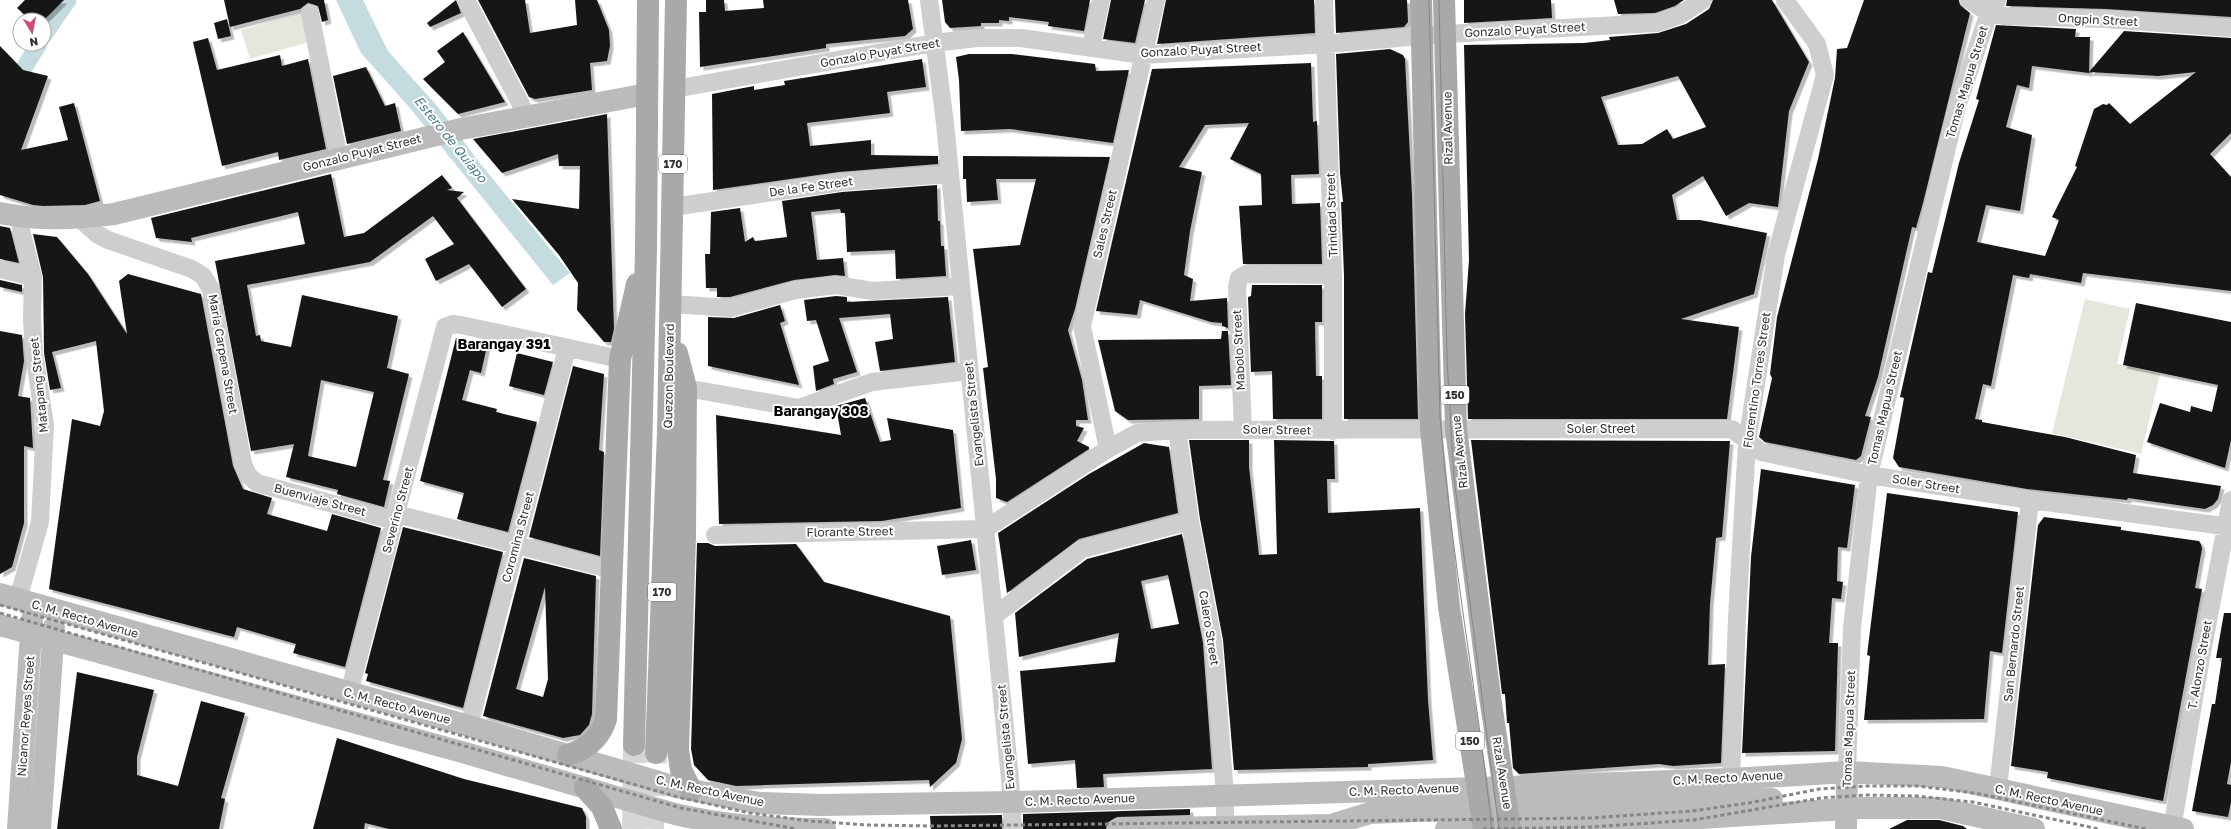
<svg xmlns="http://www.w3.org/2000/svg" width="2231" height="829" font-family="'Golos Text',sans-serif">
	<defs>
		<filter id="shadow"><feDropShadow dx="3.5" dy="3.5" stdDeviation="0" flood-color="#0004"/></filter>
	</defs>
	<rect width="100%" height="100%" fill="#fff"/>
	<!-- green -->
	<path fill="#e3e7dc" d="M304,12L312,41L250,59L241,30Z
		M2085,299L2130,309L2117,364L2160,374L2141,454L2052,433Z"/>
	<!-- water -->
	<path fill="#c4dbe0" d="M336,0H363L388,51L438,107L479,162L570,273L553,285L410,108L361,53Z"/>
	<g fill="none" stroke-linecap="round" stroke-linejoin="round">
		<!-- canal -->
		<path stroke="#c4dbe0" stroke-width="17" d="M44,35L68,0
			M0,117L17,79L39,44"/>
	</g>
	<!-- building -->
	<path fill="#181818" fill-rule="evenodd" filter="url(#shadow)" d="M25,0H64L44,20H30L17,8Z
		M224,0H324L328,20L322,22L318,6L308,3L300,9L230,27Z
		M456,0L461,13L430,27L427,23Z
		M478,0H525L530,33L577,25L575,0H597L609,30L610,46L607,61L590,63L592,90L535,99L529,97Z
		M706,0H724L725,11L764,8L763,0H908L913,29L905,36L826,44V48L700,67L699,12H706Z
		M942,0H1090L1084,31L1048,26L1049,22L1009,17V21L999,20V23H981V26L950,28L945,22Z
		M1111,0H1145L1135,43L1103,39Z
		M1166,0H1314L1315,33L1157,44Z
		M1335,0H1407L1408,22L1404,27L1336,33Z
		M1464,0H1551L1552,18L1464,23Z
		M1614,0H1684L1675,6L1655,13L1618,14Z
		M1713,0H1772L1809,62L1789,111L1778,207L1749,203L1726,216L1703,176L1672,195L1677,220H1700L1767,233L1754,294L1681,319L1739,327L1727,419H1468L1465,314L1469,260L1464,45L1584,43L1610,40L1609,37L1658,33L1686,24L1709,9ZM1678,76L1706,127L1673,139L1667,129L1642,144L1618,145L1601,97Z
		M1864,0H1959L1960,5L1970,13L1923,203L1916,228L1912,227L1878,377L1865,416L1871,417L1861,456L1856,460L1765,442L1759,437L1772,378L1770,374L1777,317L1818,159L1835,78L1837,49L1847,48Z
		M2007,0H2231V17L2106,9L2006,6Z
		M227,19L231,36L218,39L214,23Z
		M1996,25L2076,29L2075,37H2090L2089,73L2032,66L2029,88L2017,85L2006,127L2032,135L2020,211L1986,205L1977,242L2045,256L2059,220L2052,217L2077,167L2075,166L2094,109L2103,104L2107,105L2109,103L2130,124L2196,72L2158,76L2089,72L2124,31L2231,38V133L2210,154L2231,177V291L2083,273L2081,283L2030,274L2029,278L2013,275L1991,386L1983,384L1975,419L1982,420V422L2065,437L2136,455L2133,473L2221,486L2218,499L2213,505L2205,509L2128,498L2127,500L2027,489L1899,467L1893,458L1904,398L1900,397L1928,272L1932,273L1959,163L1979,100L1976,99Z
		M463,32L505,102L458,114L423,79L445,62L437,51Z
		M208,38L217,70L280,55L282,66L308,59L326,149L279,160L278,152L222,166L193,42Z
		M0,46L23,70L48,76L21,150L68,140L59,107L74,103L100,201L85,205L43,206L33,205L0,195Z
		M1390,49L1403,55L1405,59L1412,195L1418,419H1344V275L1341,202H1343L1340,173L1336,54Z
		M969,54H1012L1095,64L1096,71L1129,70L1113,143L1010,129L961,131L959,80L956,57Z
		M922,59L926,87L887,92L890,113L807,123L810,146L871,140V155L938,156V164L839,172L713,190L712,94L754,86V90L785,85L784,81Z
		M1311,63L1313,122L1317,121L1319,174L1291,175L1292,204L1320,203L1322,264H1243L1239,206L1262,205L1261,174L1230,159L1249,123L1205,125L1179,167L1202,172L1190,231L1184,275L1193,279L1190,301L1227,298L1228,328L1222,326V323L1211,322L1140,300L1137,315L1096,311L1152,69Z
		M366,67L385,106L395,103L401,131L347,144L333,76Z
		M607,114L614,329L611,342H604L577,310L578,283L559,255L512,199L579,209L580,166H559L558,154L502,173L473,139Z
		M963,156L1110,157L1075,309L1068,330L1082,380L1088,420H1076V426L1084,428L1077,441L1089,447V449L1007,502L996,498V479L983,368L988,367L973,249L1020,245L1036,179H996L998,200L967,202L966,179H963Z
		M331,174L344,237L364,233L442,175L452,188L447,190L464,192L457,198L526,289L502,307L469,264L436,281L425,259L454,244L433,216L370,262L247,285L256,336L260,335L261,341L291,347L302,295L398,316L387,368L409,374L383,480L390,481L384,507L337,494L338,490L286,477L294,444L251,451L215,261L305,244L298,212L191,238L192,242L156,238L151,218ZM321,380L374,392L356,467L308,456Z
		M937,185L938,221H940L941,246H944L946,276L896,279L895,250L847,252L845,213H841L840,209L811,212L817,260L843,258L845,276L835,275L794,280L730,297H717V288H706L705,254H710L711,212L740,208L745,242L753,237L755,241L787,237L782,201L842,192Z
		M0,226L10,228L19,263L0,259Z
		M33,234L57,237L88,274L127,334L119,281L128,274L201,294L233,466L243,489L272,498L267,514L327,531L332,514L381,528L345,667L293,653L296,644L237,627L234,637L49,589L72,419L100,426L104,411L96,341L52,352L61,388L50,390L44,353L43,277Z
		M0,280L22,285V292L0,287Z
		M1252,285H1322V322H1315L1316,376H1322V419H1273L1272,371L1251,372L1248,297L1251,296Z
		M836,296L847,297V302L948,297L955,362L880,371L875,342L893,339L890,314L839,318L857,372L833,379L834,384L816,391L813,366L829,361L816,320L807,321L804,300Z
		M2136,303L2231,322V440L2225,468L2147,442L2160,403L2190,412L2191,406L2212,412L2218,385L2123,365Z
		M780,305L785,321L780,323L799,385L708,366V317L734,318Z
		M0,331L22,335L24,361L18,396L30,398L33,448L24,446V523L12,567L0,574Z
		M1222,331H1228L1231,385L1199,386V419L1128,420L1115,411L1098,340L1221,339Z
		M456,338L487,346L481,373L470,370L462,400L497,409L496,412L537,422L508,532L457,519L464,493L420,481Z
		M517,353L553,362L544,395L509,386Z
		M573,366L604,374L599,450L604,452L600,556L529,537Z
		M865,398L880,442L891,440L887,418L953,430L961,508L882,521L719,524L716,415L841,435L836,406Z
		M1189,440H1249V467L1259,555L1277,554L1274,440L1334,441L1335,479H1327L1328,513L1420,508L1428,700L1433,760L1368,764V767L1234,770L1223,640L1200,519Z
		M1471,440L1730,441L1722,537L1716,538L1710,604L1708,665L1725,664L1721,763L1673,766L1659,764L1519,774L1513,768L1509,723H1507L1505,694H1502Z
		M1144,443L1169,447L1178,513L1079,539L1007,593L998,533L1089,474Z
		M1761,469L1855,485L1847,548L1838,547L1837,581L1843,582L1841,599L1832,598L1829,643H1838L1835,751L1742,753L1751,557Z
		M1887,493L2018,512L2002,653L1990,651L1984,719L1864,720L1870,656L1867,655Z
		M2044,517L2121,527V530L2199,541L2201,544L2202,549L2195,588L2202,589L2163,801L2047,778L2048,772L2011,766L2038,525Z
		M403,527L503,552L463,708L366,681L368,674L365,673Z
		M1182,534L1203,643L1212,769L1103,774L1104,787L1077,788L1075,760L1028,764L1020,671L1115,662L1119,633L1019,657L1015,613L1087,559ZM1168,575L1179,624L1151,629L1141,581Z
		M971,540L976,570L942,575L937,546Z
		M697,543H708L715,546L796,544L824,582L950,616L962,739L956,763L930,787L929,780L736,786L708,780L694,765L691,749Z
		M524,558L596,576L592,714L589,725L580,735L563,738L483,716ZM545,587L548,679L543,697L516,689Z
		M2224,613H2231V762L2227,784L2231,785V802L2228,817L2192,811L2212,704H2215L2222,658H2216Z
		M77,672L154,690L137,757V775L178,786L201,701L245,713L221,798L225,799L219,829H57Z
		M337,738L464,779L582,808L586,817V829H389L365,823L364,829H313Z
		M1190,809V815L1117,817L1107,823L1106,829H1023V814Z
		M1002,815V829H931L930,816Z
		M1907,820H1939L1963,826L1967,829H1889Z"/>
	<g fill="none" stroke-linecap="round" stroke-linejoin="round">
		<!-- primary-tunnel -->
		<path stroke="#d6d6d6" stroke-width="22" stroke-dasharray="22 11" stroke-linecap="butt" d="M633,829L634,745
			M653,829L656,753"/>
		<!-- street -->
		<path stroke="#cecece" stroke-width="18" d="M466,0L527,116
			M929,0L945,123L1010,779L1013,829
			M1324,0L1333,275V431
			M1969,0L1989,13L2004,16L2105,19L2231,28
			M310,13L339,159
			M1091,47L1101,0
			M674,89L934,43L977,38H1021L1143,55L1327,44L1446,34L1657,23L1680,15L1703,0
			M673,207L841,182L950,174
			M79,218L97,234L108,240L192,269L203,276L211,289L243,464L248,475L257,483L395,521
			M0,269L33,277
			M671,304L731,308L795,290L836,285L872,291L961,286
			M686,388L799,408L872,382L969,371
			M1177,430L1190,521L1213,642L1225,795V828
			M1243,430L1237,287L1239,278L1246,274L1333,275
			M1108,449L1082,326L1156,0
			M397,514L613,570
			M985,529L1108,449L1137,433L1177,430L1732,429L1761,452L1869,475L2030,500L2231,527
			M715,535L985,529
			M18,599L40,522L45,425L34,354L32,319L33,277L21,230V217
			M994,616L1082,549L1190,521
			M349,693L445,327L453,324L461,325L620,359
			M469,726L567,348
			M1847,772L1852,628L1869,475L1957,106L1989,13L1997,0
			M1731,779L1737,618L1747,442L1776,255L1825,75L1817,44L1785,0
			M1998,788L2030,500
			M2172,829L2200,663L2231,500"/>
		<!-- secondary -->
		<path stroke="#bbb" stroke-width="22" d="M0,213C38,221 76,219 114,214L461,129L647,94
			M0,594L469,726L676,787L759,803L822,805L1012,802L1478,788L1731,779L1847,772L1942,777L2183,829
			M0,625L462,752L675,814C726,826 772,829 825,829
			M1331,825L1370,813L1507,807L1772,799
			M18,829L32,619
			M40,829L54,627
			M1118,829L1331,825L1344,827
			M1446,829L1701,818L1861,808H1940L2034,829
			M1846,829L1847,772"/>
		<!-- primary -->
		<path stroke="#a9a9a9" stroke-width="22" d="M1421,0L1431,429L1449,607L1484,829
			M1444,0L1456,429L1490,697L1510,829
			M677,353L686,388L685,537L678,750L681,770L691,790
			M634,745L646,249L648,0
			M656,753L668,432L676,0
			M568,755C587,749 600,739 606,719L620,359L637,284
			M585,788L602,807L611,829"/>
		<!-- tram -->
		<path stroke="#868686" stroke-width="1" d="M1429,0L1440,417C1451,555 1477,692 1492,829
			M1439,0L1447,359L1454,478L1499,829"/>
		<!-- rail -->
		<path stroke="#868686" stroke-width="3" stroke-dasharray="4 3" stroke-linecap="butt" d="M0,605L682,798L750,813L809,821L868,825L931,826L1590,818L1692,811L1749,803L1819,789L1867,786H1917L1975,793L2146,829
			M0,613L681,808L797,829
			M1483,829L1591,827L1694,820L1821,798L1866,795L1917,796L1973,802L2099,829"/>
	</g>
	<g text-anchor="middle" stroke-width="4" stroke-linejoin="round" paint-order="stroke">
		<!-- shield labels -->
		<g fill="#fff" stroke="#6f6f6f" stroke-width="1">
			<rect x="659" y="155" width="28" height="18" rx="3"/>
			<rect x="1441" y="386" width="28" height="18" rx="3"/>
			<rect x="648" y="583" width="28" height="18" rx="3"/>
			<rect x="1456" y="732" width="28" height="18" rx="3"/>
		</g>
		<g font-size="11" font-weight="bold" fill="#313131">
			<text x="673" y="168">170</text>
			<text x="1455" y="399">150</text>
			<text x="662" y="596">170</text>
			<text x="1470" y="745">150</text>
		</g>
		<!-- street labels -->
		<g font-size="12" fill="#313131" stroke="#fff">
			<text transform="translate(2098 20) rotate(3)" y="4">Ongpin Street</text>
			<text transform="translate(1525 30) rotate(-3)" y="4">Gonzalo Puyat Street</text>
			<text transform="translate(1201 50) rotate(-3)" y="4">Gonzalo Puyat Street</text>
			<text transform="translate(880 53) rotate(-10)" y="4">Gonzalo Puyat Street</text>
			<text transform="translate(1967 82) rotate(-73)" y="4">Tomas Mapua Street</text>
			<text transform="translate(1448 128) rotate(-91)" y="4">Rizal Avenue</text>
			<text transform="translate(362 153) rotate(-14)" y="4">Gonzalo Puyat Street</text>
			<text transform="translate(811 187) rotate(-8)" y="4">De la Fe Street</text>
			<text transform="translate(1332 215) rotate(-92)" y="4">Trinidad Street</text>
			<text transform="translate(1105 224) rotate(-77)" y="4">Sales Street</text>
			<text transform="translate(1239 350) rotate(-93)" y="4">Mabolo Street</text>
			<text transform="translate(223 354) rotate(80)" y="4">Maria Carpena Street</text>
			<text transform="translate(669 376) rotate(-89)" y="4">Quezon Boulevard</text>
			<text transform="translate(1757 380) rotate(-82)" y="4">Florentino Torres Street</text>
			<text transform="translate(39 385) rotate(-96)" y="4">Matapang Street</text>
			<text transform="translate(1885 408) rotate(-77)" y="4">Tomas Mapua Street</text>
			<text transform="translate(974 414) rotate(-96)" y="4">Evangelista Street</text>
			<text x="1601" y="433">Soler Street</text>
			<text transform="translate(1277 430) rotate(1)" y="4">Soler Street</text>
			<text transform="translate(1460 452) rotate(-96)" y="4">Rizal Avenue</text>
			<text transform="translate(1926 484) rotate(9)" y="4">Soler Street</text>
			<text transform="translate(320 500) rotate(15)" y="4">Buenviaje Street</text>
			<text transform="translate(398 510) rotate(-75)" y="4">Severino Street</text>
			<text transform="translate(850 532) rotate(-1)" y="4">Florante Street</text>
			<text transform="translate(518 537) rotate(-75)" y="4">Coromina Street</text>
			<text transform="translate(85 619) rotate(16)" y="4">C. M. Recto Avenue</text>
			<text transform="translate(1209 628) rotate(81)" y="4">Calero Street</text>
			<text transform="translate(2014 644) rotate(-84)" y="4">San Bernardo Street</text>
			<text transform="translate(2200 665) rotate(-80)" y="4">T. Alonzo Street</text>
			<text transform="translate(397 706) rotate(15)" y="4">C. M. Recto Avenue</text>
			<text transform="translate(26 716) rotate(-86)" y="4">Nicanor Reyes Street</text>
			<text transform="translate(1849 729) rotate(-88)" y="4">Tomas Mapua Street</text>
			<text transform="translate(1006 737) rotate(-95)" y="4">Evangelista Street</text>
			<text transform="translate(1502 773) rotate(81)" y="4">Rizal Avenue</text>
			<text transform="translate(1728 778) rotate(-3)" y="4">C. M. Recto Avenue</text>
			<text transform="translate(1404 790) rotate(-2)" y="4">C. M. Recto Avenue</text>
			<text transform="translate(710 791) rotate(12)" y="4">C. M. Recto Avenue</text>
			<text transform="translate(1080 800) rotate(-2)" y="4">C. M. Recto Avenue</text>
			<text transform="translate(2049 800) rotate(12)" y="4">C. M. Recto Avenue</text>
		</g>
		<!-- water labels -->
		<g font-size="13" font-style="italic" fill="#497e8a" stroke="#fff">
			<text transform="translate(451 139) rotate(51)" y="5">Estero de Quiapo</text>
		</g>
		<!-- quarter labels -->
		<g font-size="14" font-weight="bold" fill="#000" stroke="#fff">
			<text x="504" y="349">Barangay 391</text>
			<text x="821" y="416">Barangay 308</text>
		</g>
	</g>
	<!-- north arrow -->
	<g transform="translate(32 32) rotate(170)"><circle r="19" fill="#ffffff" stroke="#adadad"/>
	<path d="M0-3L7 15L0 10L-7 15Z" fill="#d04c70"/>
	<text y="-6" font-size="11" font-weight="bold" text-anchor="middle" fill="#313131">N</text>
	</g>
</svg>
